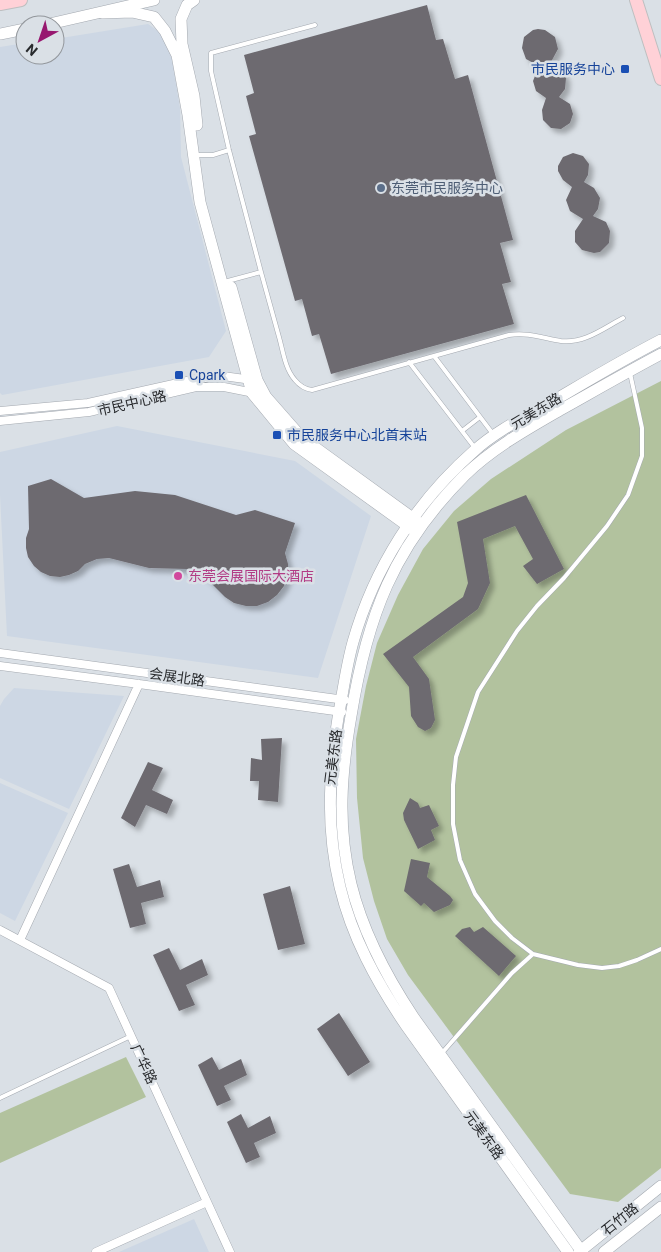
<svg xmlns="http://www.w3.org/2000/svg" width="661" height="1252" font-family="Roboto,'Noto Sans SC',sans-serif">
	<defs>
		<filter id="shadow"><feDropShadow dx="4.5" dy="4.5" stdDeviation="2.5" flood-color="#0004"/></filter>
	</defs>
	<rect width="100%" height="100%" fill="#dae0e6"/>
	<!-- built -->
	<path fill="#cdd7e4" d="M148,24L161,33L172,59L180,108L181,157L226,331L209,357L2,395L0,393V47L25,43V55H55V39Z
		M117,426L295,461L371,516L318,678L7,636L0,495V452Z
		M14,688L124,696L69,809L0,778V706L4,699Z
		M0,783L68,813L15,921L0,913Z
		M194,1219L209,1252H119Z"/>
	<!-- green -->
	<path fill="#b2c29e" d="M661,381V1168L618,1202L570,1194L408,975L387,939L374,901L363,858L357,798L356,739L366,686L377,643L398,595L423,549L454,511L491,479L566,430Z
		M126,1057L146,1097L0,1163V1113Z"/>
	<!-- building -->
	<path fill="#6d6a70" filter="url(#shadow)" d="M427,5L436,40L443,39L455,79L468,75L513,240L500,243L511,282L502,284L514,324L331,374L319,334L312,336L302,299L295,301L249,136L256,134L246,96L254,93L244,55Z
		M538,29L545,30L555,37L558,49L551,62L561,69L566,78L565,89L559,97L570,104L573,114L570,123L561,129L551,128L543,120L542,110L546,98L536,91L533,81L539,66L526,59L522,48L524,37L533,30Z
		M573,153L583,156L589,164L588,175L584,182L594,188L600,198L598,209L593,216L606,222L610,231L609,243L600,252L594,253L582,250L575,242V231L583,219L570,211L566,200L572,187L563,180L558,171V166L563,157Z
		M51,479L84,498L135,491L175,495L236,515L255,510L295,523L285,553L288,564V575L284,586L277,595L268,602L257,606H246L234,603L225,597L204,576L187,569L149,568L109,558L97,559L85,564L78,571L69,575L60,577L50,576L41,572L34,566L28,557L26,548V538L29,529L28,486Z
		M526,495L564,569L537,584L523,566L533,559L515,526L483,539L490,583L478,609L413,657L429,679L435,720L431,728L425,731L418,727L411,716L409,687L383,654L463,597L468,583L457,522Z
		M282,738L278,802L258,800L259,781H250L251,758L262,760L261,739Z
		M148,762L163,768L152,790L173,800L167,814L146,805L135,827L121,818Z
		M410,798L418,803L420,808L429,805L439,826L431,830L435,840L418,849L404,820L403,813Z
		M411,859L430,863L427,877L450,896L453,900L450,905L434,912L424,903L421,906L404,891Z
		M129,864L137,887L160,880L164,897L141,903L146,924L130,928L113,869Z
		M290,886L305,944L278,950L263,894Z
		M470,927L474,932L483,927L516,956L499,976L455,936L462,929Z
		M169,948L180,970L202,959L208,975L186,985L195,1005L179,1011L153,955Z
		M339,1013L370,1062L348,1076L317,1029Z
		M212,1057L219,1070L241,1059L247,1075L224,1086L231,1100L217,1106L198,1065Z
		M241,1114L248,1128L270,1116L276,1133L254,1143L260,1157L246,1163L227,1122Z"/>
	<g fill="none" stroke-linecap="round" stroke-linejoin="round">
		<defs>
			<path id="lane" d="M195,155H213L229,150
				M261,272L229,150L211,71V53L315,25
				M224,282L261,272C267,294 273,315 279,337C283,351 285,369 295,380C299,385 305,389 312,390L509,335C527,332 543,338 561,341C584,344 604,328 623,318
				M434,356L493,434
				M409,362L475,448
				M630,373L642,428V456L628,495L607,526L564,578L537,606L517,631L478,692L456,757L453,785V824L460,860L475,894L495,921L512,938L533,954L578,965L602,968L619,966L637,960L661,949
				M462,431L480,417
				M442,1053L512,973L533,954
				M0,1098L131,1036"/>
			<path id="street" d="M0,411L88,403L196,379L223,376L252,380
				M0,421L89,412L196,387H224L254,393
				M0,653L345,700
				M0,666L139,684L342,712
				M0,930L109,988L230,1252
				M20,940L139,684
				M96,1252L207,1202"/>
			<path id="secondary" d="M194,0L187,5L181,19L182,44L194,96L197,125
				M102,13L132,12L154,17L165,31L177,55L188,115L200,202L252,393L294,444L412,529
				M45,25L154,0
				M0,34L25,29
				M231,287L257,380L266,397L302,438L418,522
				M568,1252L405,1024C376,981 352,937 340,887C326,829 329,776 338,718C343,692 346,667 353,642C374,568 416,502 474,451C497,430 527,416 553,401C589,380 624,359 661,340
				M579,1252L661,1186
				M582,1252L414,1018C386,976 363,933 351,884C337,826 341,774 351,716C367,617 393,547 465,475C493,448 527,429 560,410C594,391 627,372 661,354
				M604,1252L661,1207"/>
			<path id="primary" d="M636,0L661,79
				M0,4L21,0"/>
		</defs>
		<!-- lane casing -->
		<use href="#lane" stroke="#a4a9b0" stroke-width="5"/>
		<!-- street casing -->
		<use href="#street" stroke="#a4a9b0" stroke-width="9"/>
		<!-- secondary casing -->
		<use href="#secondary" stroke="#a4a9b0" stroke-width="12"/>
		<!-- primary casing -->
		<use href="#primary" stroke="#bebfc0" stroke-width="14"/>
		<!-- lane -->
		<use href="#lane" stroke="#fff" stroke-width="4"/>
		<!-- street -->
		<use href="#street" stroke="#fff" stroke-width="8"/>
		<!-- secondary -->
		<use href="#secondary" stroke="#fff" stroke-width="11"/>
		<!-- primary -->
		<use href="#primary" stroke="#ffd1d7" stroke-width="12"/>
	</g>
	<!-- markers -->
	<g fill="#1a4fb4" stroke="#dae0e6" stroke-width="2">
		<rect x="620" y="64" width="10" height="10" rx="2.5"/>
		<rect x="174" y="370" width="10" height="10" rx="2.5"/>
		<rect x="272" y="430" width="10" height="10" rx="2.5"/>
	</g>
	<circle fill="#5c6f8a" stroke="#dae0e6" stroke-width="2" cx="381" cy="188" r="5"/>
	<circle fill="#d1479c" stroke="#dae0e6" stroke-width="2" cx="178" cy="576" r="5"/>
	<g text-anchor="middle" stroke-width="5" stroke-linejoin="round" paint-order="stroke">
		<!-- transit labels -->
		<g font-size="14" fill="#164399" stroke="#dae0e6" text-anchor="start">
			<text x="615" y="74" text-anchor="end">市民服务中心</text>
			<text x="189" y="380">Cpark</text>
			<text x="287" y="440">市民服务中心北首末站</text>
		</g>
		<!-- service labels -->
		<g font-size="14" fill="#4e5e75" stroke="#dae0e6" text-anchor="start">
			<text x="391" y="193">东莞市民服务中心</text>
		</g>
		<!-- street labels -->
		<g font-size="14" fill="#282a2d" stroke="#dae0e6">
			<text transform="translate(132 403) rotate(-13)" y="5">市民中心路</text>
			<text transform="translate(536 411) rotate(-31)" y="5">元美东路</text>
			<text transform="translate(177 677) rotate(8)" y="5">会展北路</text>
			<text transform="translate(333 757) rotate(-83)" y="5">元美东路</text>
			<text transform="translate(144 1064) rotate(65)" y="5">广华路</text>
			<text transform="translate(484 1135) rotate(54)" y="5">元美东路</text>
			<text transform="translate(620 1219) rotate(-39)" y="5">石竹路</text>
		</g>
		<!-- hotel labels -->
		<g font-size="14" fill="#b23c85" stroke="#dae0e6" text-anchor="start">
			<text x="188" y="581">东莞会展国际大酒店</text>
		</g>
	</g>
	<!-- north arrow -->
	<g transform="translate(40 40) rotate(220)"><circle r="24" fill="#dae0e6" stroke="#93979c"/>
	<path d="M0-4L9 19L0 12L-9 19Z" fill="#97176f"/>
	<text y="-8" font-size="14" font-weight="bold" text-anchor="middle" fill="#282a2d">N</text>
	</g>
</svg>
